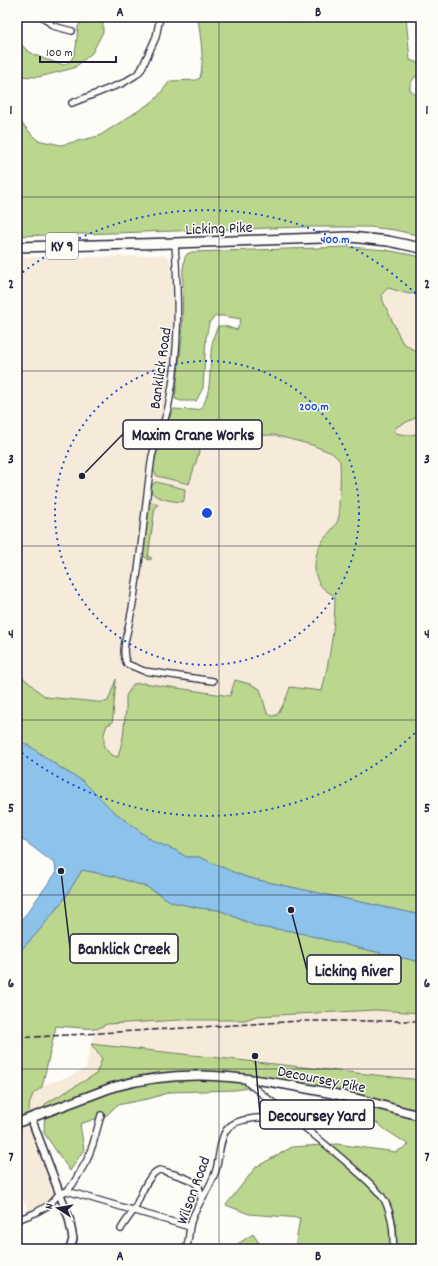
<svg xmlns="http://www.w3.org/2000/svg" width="438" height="1266" font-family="Dekko,sans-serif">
	<rect width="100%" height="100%" fill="#fdfcf7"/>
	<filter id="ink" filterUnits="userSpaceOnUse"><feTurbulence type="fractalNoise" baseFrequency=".025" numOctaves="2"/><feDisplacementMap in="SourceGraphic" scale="8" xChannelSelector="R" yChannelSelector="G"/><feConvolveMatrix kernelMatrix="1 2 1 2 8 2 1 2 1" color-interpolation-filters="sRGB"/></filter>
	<g filter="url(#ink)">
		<!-- built -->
		<path fill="#f6ebda" d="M161,255L166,256L170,260L172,277L174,316L172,352L167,394L163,412L152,439L149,456L139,538L121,653L124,662L128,653L127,648L137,587L153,464L158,446L207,426L236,436L274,435L312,445L332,453L340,461L341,480L339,516L333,528L329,534L317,579L323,588L335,597V607L328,665L322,691L290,687L285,700L281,708L277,715L272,716L267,713L264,704L235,680L230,696L144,683L133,684L126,696V708L123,737L118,757L111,755L104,747V734L107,725L115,680L108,701L105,702L60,699L46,697L38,691L17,672V257H106Z
			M388,288L409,294L421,292V351H415L402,342L383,301L382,293Z
			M421,412V434L407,435L395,433L396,427L415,418Z
			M376,1010L421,1013V1116L238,1078L31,1118L59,1194L49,1205L31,1215L17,1189V1123L31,1118L29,1109L30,1102L33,1094L37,1090L49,1083L73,1075L86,1068L92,1039L94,1033L99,1027L107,1024L145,1022L245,1020L257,1016Z"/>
		<!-- green -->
		<path fill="#bbd68d" stroke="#6e7c64" d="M83,17H103V32L92,53L74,68L39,77L17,76V38C25,55 48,60 64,65L72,59L76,48L78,27Z
			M198,17H290L292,21L295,22L300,21L309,17H406L410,60L421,64V75L415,77L410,84V90L416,95L421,97V236L395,230L369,227H302L17,236V118L37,140L61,145L99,136L155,100L170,81L196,80L200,78C205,59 200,37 198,17Z
			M349,247L386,250L417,256L421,259V292L409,294L388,288L382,294L383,301L402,342L415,351H421V412L415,418L396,427L395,433L407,435L421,434V915L249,878L233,872L199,857H186L177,851L153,841L113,811L83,781L62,769L31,747L17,740V672L38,691L46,697L97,702H105L108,701L116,679L113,716L112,723L107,725L104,734V747L111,755L118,757L123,737L126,708V696L133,684L144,683L230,696L235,680L250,684L260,689L267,713L272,716L277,715C283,706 287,697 290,687L322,691C329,661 335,628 335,597C331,593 327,592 323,588C311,577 314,554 322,542C327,533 337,527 339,516C340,513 339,508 339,504C340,489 341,475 340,461L332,453L312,445L274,435L236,436L207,427L189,484L157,476L153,469L158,446L173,409L195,410L201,409C217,384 204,352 218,326H225L237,330L241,319L223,316H215L209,323L206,338L203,388L196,401H181L175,399L182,337L183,269L185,257L187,254L192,252Z
			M156,482L185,489L184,500L183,502C171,501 160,500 151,492V487L154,483Z
			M150,502L157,503L158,505L155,507L148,557L152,558L150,560L147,559L142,554L148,505Z
			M82,870L113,876L147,887L172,902L199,908L219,910L258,927L292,931L359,948L421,962V1013L376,1010L257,1016L245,1020H182L107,1024L97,1029L56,1026L42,1087L33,1094L30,1102L29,1109L31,1118L17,1123V954L37,933L65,898Z
			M91,1044L421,1080V1249H294L295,1248L300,1218L249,1214L226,1205L256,1167L292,1147L337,1144L396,1152L409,1145L386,1130L364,1113L376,1104L276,1083L236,1090L170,1092L152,1098L117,1105L107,1115L80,1124L84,1149L70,1171L44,1133L45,1104L96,1074L102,1059Z
			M253,1234L263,1249H230Z"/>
		<!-- water -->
		<path fill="#8dc2eb" stroke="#6282a5" d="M17,740L31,747L62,769L83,781L113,811L153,841L177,851L186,857H199L233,872L249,878L421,915V962L359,948L292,931L258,927L219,910L199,908L172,902L147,887L113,876L82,870L65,898L37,933L17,954V925L30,909L36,900L56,873L55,864L17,835Z"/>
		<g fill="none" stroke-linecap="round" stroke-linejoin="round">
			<defs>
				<path id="minor" d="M43,17L53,26L72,31
					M72,103L123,83L136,75L141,70L156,37L160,17
					M175,243C178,297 180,350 169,403C166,421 157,438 152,456C144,510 141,566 130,619C128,632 120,651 127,664L144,671L213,681
					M247,1079L248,1083C284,1111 319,1138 353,1168C364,1178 377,1188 385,1201C393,1217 394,1232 393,1249
					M67,1191L190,1227
					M17,1220L35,1213L49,1205L59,1194L67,1191L73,1184L87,1160L93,1144L101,1115
					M121,1229C125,1222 130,1216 134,1210C139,1200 148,1172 160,1170C170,1173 193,1178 199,1187C201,1191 200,1196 201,1200
					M186,1249C190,1239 188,1229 192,1219C198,1202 211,1188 216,1170C219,1159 220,1134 229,1127C244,1114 271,1122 283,1110"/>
				<path id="tertiary" d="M31,1118L69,1218L73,1239L70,1249"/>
				<path id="secondary" d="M17,1123L113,1087C174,1070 226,1074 288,1085C308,1089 328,1092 348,1097C372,1102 396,1110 421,1116"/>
				<path id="primary" d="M17,247L175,243L350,237L388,241L421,248"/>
			</defs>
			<!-- minor casing -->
			<use href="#minor" stroke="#22223b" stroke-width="8"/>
			<!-- tertiary casing -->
			<use href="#tertiary" stroke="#22223b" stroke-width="10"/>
			<!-- secondary casing -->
			<use href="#secondary" stroke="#22223b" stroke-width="11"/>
			<!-- primary casing -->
			<use href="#primary" stroke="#22223b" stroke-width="12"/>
			<!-- minor -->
			<use href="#minor" stroke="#fdfcf7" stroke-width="5.5"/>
			<!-- tertiary -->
			<use href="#tertiary" stroke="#fdfcf7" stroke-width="7"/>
			<!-- secondary -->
			<use href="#secondary" stroke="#fdfcf7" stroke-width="8"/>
			<!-- primary -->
			<use href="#primary" stroke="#fdfcf7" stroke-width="9"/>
			<!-- rail -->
			<path stroke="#22223b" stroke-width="1.5" stroke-dasharray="6 3" stroke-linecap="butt" d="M17,1038L301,1021H421"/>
		</g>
	</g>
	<!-- grid -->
	<path fill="none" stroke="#22223b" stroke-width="1" stroke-opacity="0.55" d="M219,17V1249M17,197H421M17,371H421M17,546H421M17,720H421M17,895H421M17,1069H421"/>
	<!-- distance rings -->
	<g fill="none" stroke="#1d4ed8" stroke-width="2" stroke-dasharray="2 4">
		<circle cx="207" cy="513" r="152"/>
		<path d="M419 729A303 303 0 0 1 18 750M18 276A303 303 0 0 1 419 297"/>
	</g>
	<g text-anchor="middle" stroke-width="3" stroke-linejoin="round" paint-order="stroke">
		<!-- shield labels -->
		<rect fill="#fdfcf7" stroke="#646373" stroke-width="1" x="46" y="233" width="32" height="26" rx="3"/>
		<g font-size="15" font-weight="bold" fill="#22223b">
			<text x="62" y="251">KY 9</text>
		</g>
		<!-- street labels -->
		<g font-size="16" fill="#22223b" stroke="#fdfcf7">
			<text transform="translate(219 227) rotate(-2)" y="6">Licking Pike</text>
			<text transform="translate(159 368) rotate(-82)" y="6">Banklick Road</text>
			<text transform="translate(322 1078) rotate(11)" y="6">Decoursey Pike</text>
			<text transform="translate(192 1190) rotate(-70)" y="6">Wilson Road</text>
		</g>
	</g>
	<circle cx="207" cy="513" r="6" fill="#1d4ed8" stroke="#fdfcf7" stroke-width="2"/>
	<g font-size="12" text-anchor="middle" font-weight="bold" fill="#1d4ed8" stroke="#fdfcf7" stroke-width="3" stroke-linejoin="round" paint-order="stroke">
		<text x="335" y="243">400 m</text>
		<text x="314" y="410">200 m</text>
	</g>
	<!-- callouts -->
	<path fill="none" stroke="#22223b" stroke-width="1.5" d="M82 476L123 434M61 871L70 948M291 910L307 970M255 1056L260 1115"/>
	<g fill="#22223b" stroke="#fdfcf7" stroke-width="1.5">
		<circle cx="82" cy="476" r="4"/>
		<circle cx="61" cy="871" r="4"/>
		<circle cx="291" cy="910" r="4"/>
		<circle cx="255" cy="1056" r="4"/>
	</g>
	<g fill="#fdfcf7" stroke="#22223b" stroke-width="1.5">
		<rect x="123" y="420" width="139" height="29" rx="4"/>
		<rect x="70" y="934" width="108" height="29" rx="4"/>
		<rect x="307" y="955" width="94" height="29" rx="4"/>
		<rect x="260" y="1100" width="114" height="29" rx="4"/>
	</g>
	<g font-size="17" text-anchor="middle" font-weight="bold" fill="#22223b">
		<text x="193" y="440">Maxim Crane Works</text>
		<text x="124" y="954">Banklick Creek</text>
		<text x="354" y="976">Licking River</text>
		<text x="317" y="1121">Decoursey Yard</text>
	</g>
	<!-- margin -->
	<rect width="438" height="1266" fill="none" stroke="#fdfcf7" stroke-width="44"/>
	<!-- north arrow -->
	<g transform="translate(58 1208) rotate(282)" stroke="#fdfcf7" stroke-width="3" paint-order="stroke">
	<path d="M0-3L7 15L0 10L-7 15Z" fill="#22223b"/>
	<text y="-6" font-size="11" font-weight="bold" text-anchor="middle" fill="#22223b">N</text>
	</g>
	<!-- scale -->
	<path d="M40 56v6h76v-6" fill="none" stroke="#22223b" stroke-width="2"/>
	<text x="46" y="56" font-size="12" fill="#22223b" stroke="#fdfcf7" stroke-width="3" paint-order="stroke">100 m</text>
	<rect x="22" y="22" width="394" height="1222" fill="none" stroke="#22223b" stroke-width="1.5"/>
	<g font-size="13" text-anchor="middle" font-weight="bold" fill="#22223b">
		<text x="120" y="16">A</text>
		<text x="318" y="16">B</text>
		<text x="11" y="114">1</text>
		<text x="427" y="114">1</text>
		<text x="11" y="288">2</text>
		<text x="427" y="288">2</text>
		<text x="11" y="463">3</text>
		<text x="427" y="463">3</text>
		<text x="11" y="638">4</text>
		<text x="427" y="638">4</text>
		<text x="11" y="812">5</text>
		<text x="427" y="812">5</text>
		<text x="11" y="987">6</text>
		<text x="427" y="987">6</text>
		<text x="11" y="1161">7</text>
		<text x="427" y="1161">7</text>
		<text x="120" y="1260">A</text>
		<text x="318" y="1260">B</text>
	</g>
</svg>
